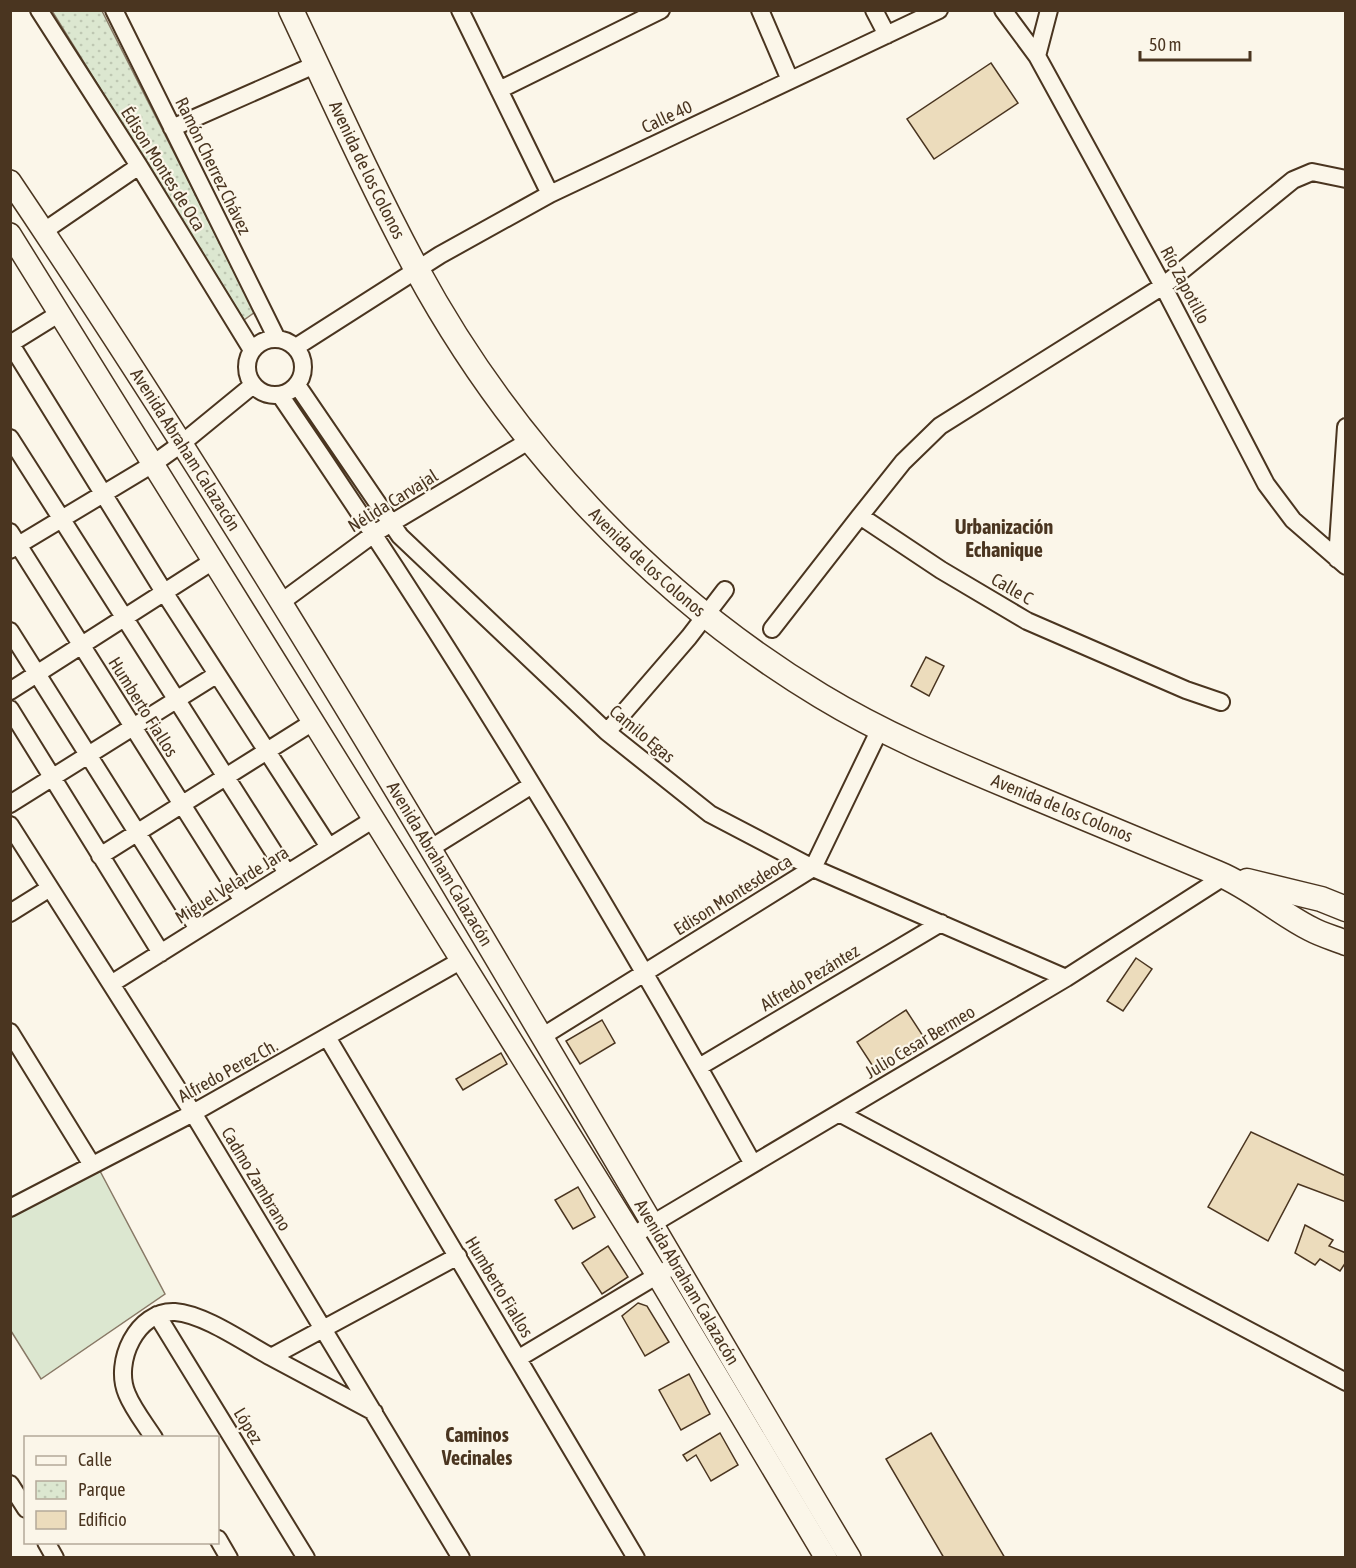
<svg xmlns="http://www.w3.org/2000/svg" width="1356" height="1568" font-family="'Asap Condensed',sans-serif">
	<defs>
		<pattern id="park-dots" width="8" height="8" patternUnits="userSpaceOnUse" patternTransform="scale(1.5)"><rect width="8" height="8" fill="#dce7d0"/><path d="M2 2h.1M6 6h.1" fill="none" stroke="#bec7b2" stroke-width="1.8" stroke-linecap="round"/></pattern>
	</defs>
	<rect width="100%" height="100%" fill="#fbf6e9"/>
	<!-- grass -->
	<path fill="#dce7d0" stroke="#887966" stroke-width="1.5" d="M100,1171L165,1294L41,1379L11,1331V1217Z"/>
	<!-- park -->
	<path fill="url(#park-dots)" stroke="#887966" stroke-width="1.5" d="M52,11H102L255,312L244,320Z"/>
	<!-- building -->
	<path fill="#ecdcbc" stroke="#4a3520" stroke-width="1.5" d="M991,63L1018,103L934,159L907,119Z
		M926,657L944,666L929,696L911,686Z
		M1136,958L1152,969L1123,1011L1107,1001Z
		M906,1010L923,1036L874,1068L857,1042Z
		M602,1020L615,1043L580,1064L566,1041Z
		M501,1053L507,1064L463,1090L456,1079Z
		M1251,1132L1346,1176V1202L1298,1184L1268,1241L1208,1207Z
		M578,1187L595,1217L573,1229L555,1200Z
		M1305,1225L1333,1240L1329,1246L1346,1253V1262L1340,1271L1320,1259L1315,1265L1295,1253Z
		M608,1246L628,1277L602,1294L582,1263Z
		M638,1303L647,1306L669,1342L645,1356L622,1316Z
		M689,1374L710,1414L681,1430L659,1390Z
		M720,1433L738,1465L711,1481L696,1455L687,1461L683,1455Z
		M931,1433L1005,1558H944L886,1459Z"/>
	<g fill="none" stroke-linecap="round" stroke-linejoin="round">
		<defs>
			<path id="minor" d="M39,10L139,166L252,350
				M114,10L277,339
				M460,10L550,194
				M760,10L790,80
				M874,10L887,35
				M1003,10L1037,56L1163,286L1266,484L1293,520L1346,566
				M1037,56L1049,10
				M499,90L661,10
				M172,128L317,64
				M44,231L139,166
				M247 367a28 28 0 1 1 56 0a28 28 0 1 1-56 0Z
				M10,343L164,592L329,847
				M10,344L60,313
				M296,347L440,255L550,194L939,10
				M297,385L400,536L607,732L710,814L813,868L1066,978
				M280,395C450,643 607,901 753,1164
				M10,438L287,873
				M860,516L903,462L940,426L1163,286L1293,180L1312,172L1346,179
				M10,532L243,901
				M10,550L153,464L181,444L253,385
				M1337,559L1346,427
				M280,603L375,533L532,439
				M772,629L860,516L941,570L1027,621L1186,690L1221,702
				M10,631L198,929
				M10,691L213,561
				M10,709L161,953
				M607,732L689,637L725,590
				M10,804L216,675
				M10,825L193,1113L461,1558
				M431,848L532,785
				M100,856L313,722
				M10,913L50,888
				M111,984L374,819
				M10,1032L92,1165
				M543,1036L813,868L880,729
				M327,1037L636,1558
				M699,1067L941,923
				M839,1113L1346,1382
				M10,1208L193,1113L460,961
				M632,1236L1066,978L1225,876
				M157,1315L306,1558
				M271,1357L374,1412
				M519,1358L668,1269
				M154,1438C145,1424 133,1409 127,1394C113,1362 137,1310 175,1312C204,1314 245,1343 271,1357L458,1256
				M10,1484L26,1509
				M218,1539L229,1558
				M46,1542L55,1558"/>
			<g id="major">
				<path id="s1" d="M10,181C311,627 574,1096 850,1558"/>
				<path d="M10,234L657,1275L826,1558"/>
			</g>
			<g id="highway">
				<path id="s2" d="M291,10C332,97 371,184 416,268C510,442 652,594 821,696C882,733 948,761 1013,788C1081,816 1149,844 1217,873C1251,887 1279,913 1311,929C1322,935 1334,938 1346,943"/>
				<path d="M1247,881L1321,899L1346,909"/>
			</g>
		</defs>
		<!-- minor casing -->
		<use href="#minor" stroke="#4a3520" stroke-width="20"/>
		<!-- major casing -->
		<use href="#major" stroke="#4a3520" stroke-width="24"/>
		<!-- highway casing -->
		<use href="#highway" stroke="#4a3520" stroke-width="27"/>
		<!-- minor -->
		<use href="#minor" stroke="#fbf6e9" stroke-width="16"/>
		<!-- major -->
		<use href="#major" stroke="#fbf6e9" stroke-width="21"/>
		<!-- highway -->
		<use href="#highway" stroke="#fbf6e9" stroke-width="24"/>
	</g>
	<g text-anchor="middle" stroke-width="4.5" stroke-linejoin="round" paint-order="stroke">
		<!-- street labels -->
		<g font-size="18" fill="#4a3520" stroke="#fbf6e9">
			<text transform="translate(667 117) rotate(-25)" y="6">Calle 40</text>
			<text transform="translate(213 166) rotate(64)" y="6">Ramón Cherrez Chávez</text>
			<text transform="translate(163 169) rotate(58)" y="6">Édison Montes de Oca</text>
			<text dy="6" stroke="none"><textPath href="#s2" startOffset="177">Avenida de los Colonos</textPath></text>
			<text transform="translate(1185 285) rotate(62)" y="6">Río Zapotillo</text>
			<text dy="6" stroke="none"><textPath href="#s1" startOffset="321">Avenida Abraham Calazacón</textPath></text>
			<text transform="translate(393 501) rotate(-32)" y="6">Nélida Carvajal</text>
			<text dy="6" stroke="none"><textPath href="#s2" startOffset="663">Avenida de los Colonos</textPath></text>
			<text transform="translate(1012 589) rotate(30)" y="6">Calle C</text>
			<text transform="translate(143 707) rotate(58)" y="6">Humberto Fiallos</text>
			<text transform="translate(642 734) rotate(40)" y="6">Camilo Egas</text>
			<text dy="6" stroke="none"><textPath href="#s2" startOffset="1149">Avenida de los Colonos</textPath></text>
			<text dy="6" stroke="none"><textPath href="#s1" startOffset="807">Avenida Abraham Calazacón</textPath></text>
			<text transform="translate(232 885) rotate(-32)" y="6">Miguel Velarde Jara</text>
			<text transform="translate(733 895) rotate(-32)" y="6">Edison Montesdeoca</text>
			<text transform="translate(810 978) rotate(-31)" y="6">Alfredo Pezántez</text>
			<text transform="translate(920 1042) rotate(-31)" y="6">Julio Cesar Bermeo</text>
			<text transform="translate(228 1071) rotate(-29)" y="6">Alfredo Perez Ch.</text>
			<text transform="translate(256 1179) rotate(59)" y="6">Cadmo Zambrano</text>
			<text dy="6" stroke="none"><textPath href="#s1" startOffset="1293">Avenida Abraham Calazacón</textPath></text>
			<text transform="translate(499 1287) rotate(59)" y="6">Humberto Fiallos</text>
			<text transform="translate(248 1426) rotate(59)" y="6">López</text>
		</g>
		<!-- neighbourhood labels -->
		<g font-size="20" font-weight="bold" fill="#4a3520" stroke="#fbf6e9">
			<text x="1004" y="534">Urbanización<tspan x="1004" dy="23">Echanique</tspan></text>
			<text x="477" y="1442">Caminos<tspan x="477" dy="23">Vecinales</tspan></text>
		</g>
	</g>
	<!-- border -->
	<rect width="1356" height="1568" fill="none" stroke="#4a3520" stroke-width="24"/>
	<!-- legend -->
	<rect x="24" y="1436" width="195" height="108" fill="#fbf6e9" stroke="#b4a999" stroke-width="1.5"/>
	<rect x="36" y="1456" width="30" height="9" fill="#fbf6e9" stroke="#b4a999" stroke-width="1.5"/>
	<text x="78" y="1466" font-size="18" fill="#4a3520">Calle</text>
	<rect x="36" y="1481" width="30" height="18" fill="url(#park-dots)" stroke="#b4a999" stroke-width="1.5"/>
	<text x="78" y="1496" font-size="18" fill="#4a3520">Parque</text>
	<rect x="36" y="1511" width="30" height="18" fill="#ecdcbc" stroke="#b4a999" stroke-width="1.5"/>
	<text x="78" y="1526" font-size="18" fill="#4a3520">Edificio</text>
	<!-- scale -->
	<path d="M1140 51v9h110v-9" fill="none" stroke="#4a3520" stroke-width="3"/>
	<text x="1149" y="51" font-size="18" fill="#4a3520" stroke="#fbf6e9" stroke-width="4.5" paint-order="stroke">50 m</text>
</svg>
